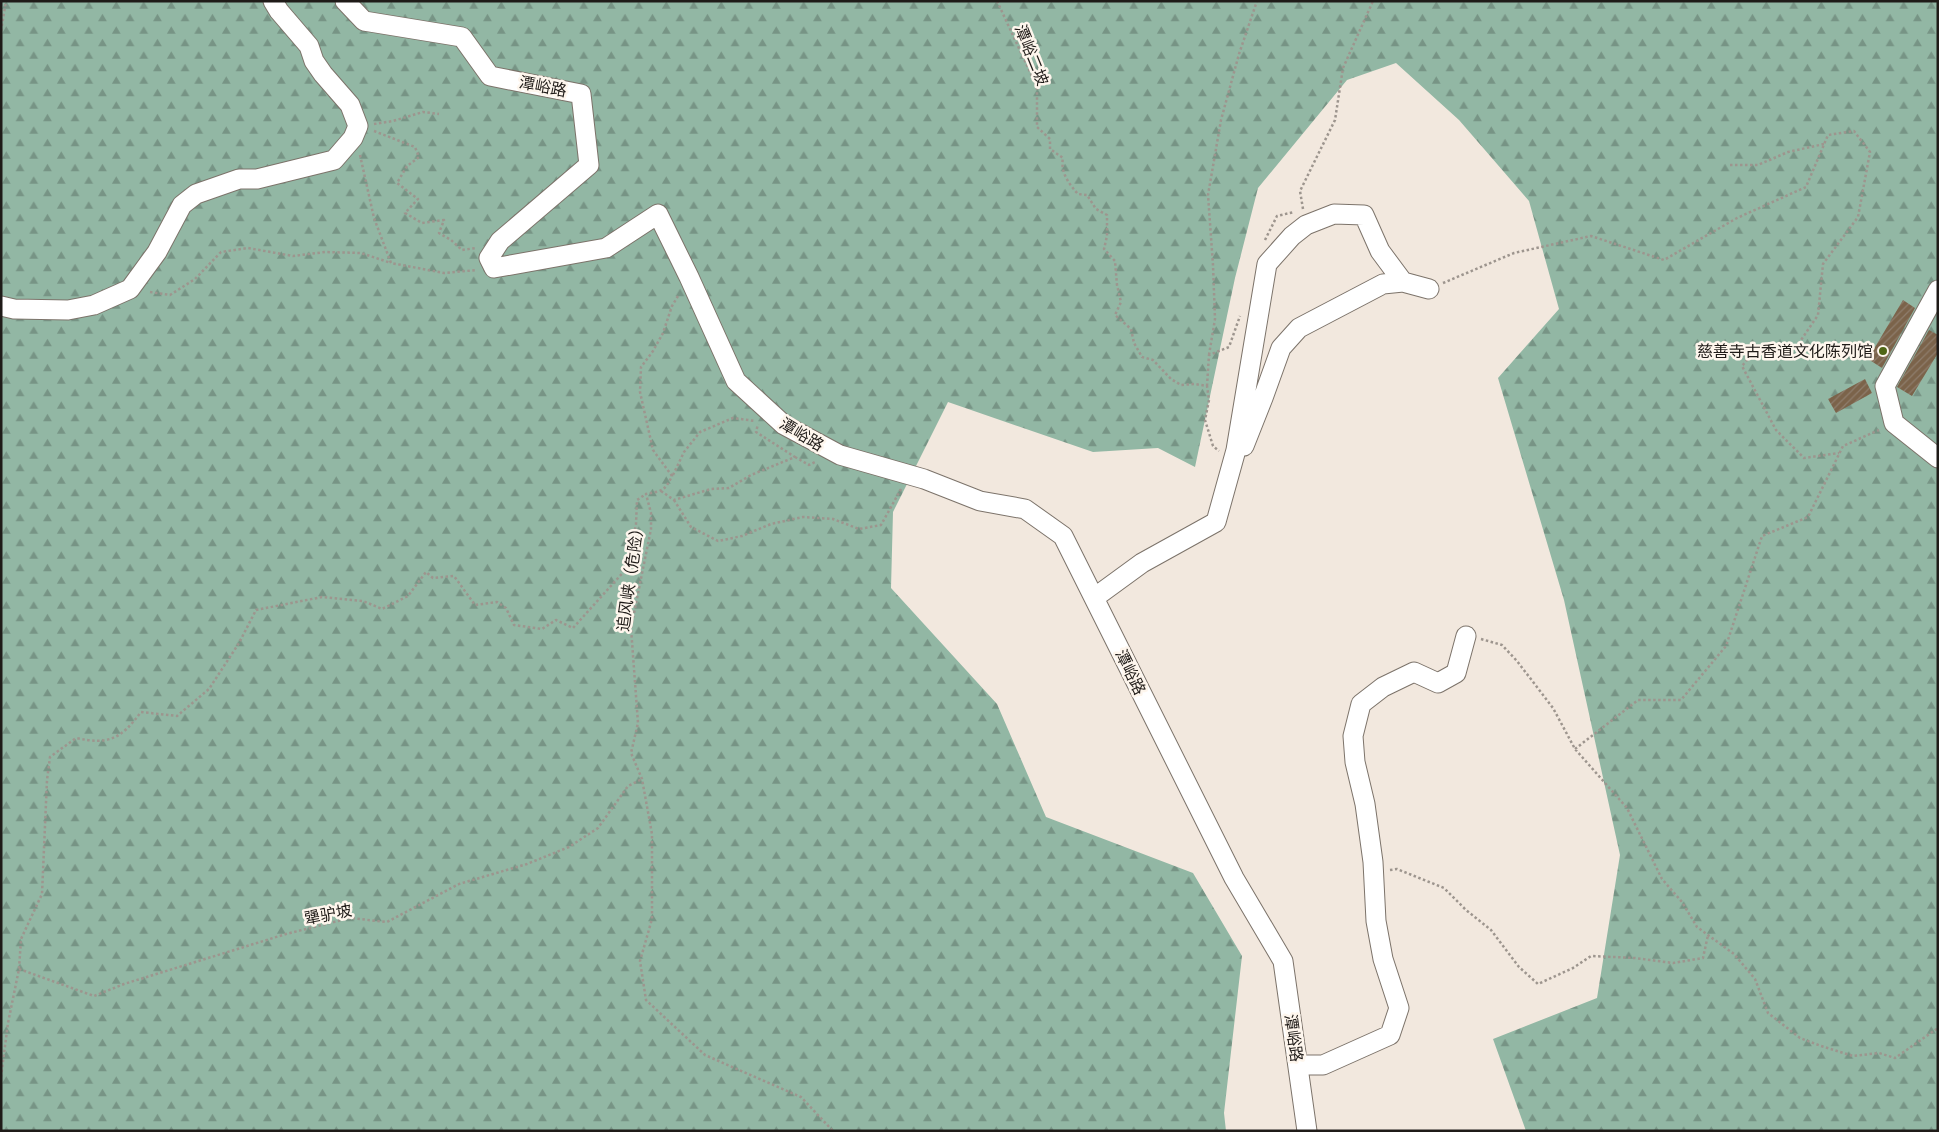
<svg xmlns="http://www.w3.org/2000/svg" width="1939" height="1132" font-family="Ubuntu,'Noto Sans SC',sans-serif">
	<defs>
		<pattern id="forest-firs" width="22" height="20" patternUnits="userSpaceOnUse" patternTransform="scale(1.25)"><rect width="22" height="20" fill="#92b7a4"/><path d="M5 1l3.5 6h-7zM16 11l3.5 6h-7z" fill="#779485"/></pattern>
		<pattern id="building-hatch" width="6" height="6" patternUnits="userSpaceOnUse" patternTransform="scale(1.25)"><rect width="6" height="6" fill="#7b634a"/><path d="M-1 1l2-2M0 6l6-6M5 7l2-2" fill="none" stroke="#8e7d6c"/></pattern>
	</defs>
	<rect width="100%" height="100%" fill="#f2e8de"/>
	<!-- forest -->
	<path fill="url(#forest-firs)" d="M1,1H1938V1131H1526L1493,1039L1597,998L1620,855L1564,600L1498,378L1559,309L1529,201L1459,120L1396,63L1347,80L1258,188L1235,278L1195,467L1158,448L1093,452L948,402L893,512L891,588L997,704L1046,817L1193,873L1242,956L1224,1113L1226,1131H1Z"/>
	<!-- building -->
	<path fill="url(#building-hatch)" d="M1903,300L1915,308L1882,368L1868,359Z
		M1929,330L1938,335V353L1912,396L1897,387Z
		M1865,379L1872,393L1836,413L1828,399Z"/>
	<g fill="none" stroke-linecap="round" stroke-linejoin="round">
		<defs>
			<path id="minor" d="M345,1L364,21L462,37L490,76L581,94L589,165L500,241L489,258L494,268L606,248L658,214L689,277L736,381L784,425L840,455L924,479L980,501L1025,509L1063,536L1234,878L1283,961L1307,1131
				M1938,290L1885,386L1894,423L1938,458
				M1,306L14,309L68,310L94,305L130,289L157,252L182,205L196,194L239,179H257L334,160L353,138L358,126L350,105L323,74L314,61L309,46L279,11L273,1
				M1244,446L1263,398L1281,348L1299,328L1383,284L1403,282
				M1094,598L1142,563L1216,522L1236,450L1267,264L1292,236L1306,225L1334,214L1364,215L1380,251L1403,282L1429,289
				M1298,1065H1323L1390,1035L1399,1008L1383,959L1376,921L1373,862L1365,804L1355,762L1353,736L1361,704L1383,687L1414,672L1438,683L1456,673L1466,636"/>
		</defs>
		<!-- minor casing -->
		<use href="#minor" stroke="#7c736a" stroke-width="21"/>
		<!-- path -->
		<path stroke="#9d958e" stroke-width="2.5" stroke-dasharray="2.5 2.5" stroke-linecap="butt" d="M997,1L1037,87V127L1050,139V149L1063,158C1060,172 1069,184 1078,194L1087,195L1096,209L1107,215V236L1104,249L1115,261L1117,285L1121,302L1115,315L1131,329L1134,343L1142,357L1153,360L1171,379L1181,385L1195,384L1207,386L1209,400L1205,420L1213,446L1219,451
			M1,31L6,1
			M374,124L393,121L423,112L439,114
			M374,131L415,147L419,157L407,166L397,183L418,199L405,213L422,223L444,220L439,233L451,240L462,250L476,248
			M360,155L374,218L391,263L444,273L477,270
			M1730,165H1758L1788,152L1824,144
			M1303,209L1300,191L1335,120L1343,68L1373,1
			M1265,240L1277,216L1294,212
			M1443,283L1514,253L1591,236L1664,260L1737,218L1806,187L1828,135L1854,131L1870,152L1858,217L1823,264L1818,315L1797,346L1757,348L1742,366L1776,430L1804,458L1839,453
			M150,292L170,295L195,279L221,252L248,248L293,256L325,252L361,253L391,263
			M678,296L672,306L663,333L653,351L641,367L640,392L653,450L672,476C665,491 662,491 646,494L651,513V529L631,628L638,723L631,753L642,779L652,834V919L640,961L646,1000L705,1055L801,1097L833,1131
			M1209,355L1215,319L1213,265L1208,195L1221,120L1239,54L1257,1
			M1207,386L1209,355L1229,347L1240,316
			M795,457L809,465L815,462
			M673,475L684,452L700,432L733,418L755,421
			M661,491L674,500L711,489L729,488L751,475L795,457L756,432L758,424
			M674,500L691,527L718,541L742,536L771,524L803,517L833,519L859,529L881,525L901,489
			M1481,639L1502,645L1517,661L1553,708L1575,749L1627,808L1662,879L1682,902L1697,927L1734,954L1755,979L1768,1013L1800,1038L1821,1046L1853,1056L1879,1053L1895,1058L1938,1028
			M1575,749L1638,700H1681L1726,646L1762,536L1808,517L1843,446L1879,430
			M1390,870L1397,869L1444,888L1466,910L1491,930L1519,967L1538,984L1573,968L1591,956L1635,958L1673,963L1703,958L1708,935
			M19,969L94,996L124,984L286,934L350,918L387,922L459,884L527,864L569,847L598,828L628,786L642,779
			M1,1077L8,1023L19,969L21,939L42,894L47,780L50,757L76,738C109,745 121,739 141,712L177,716L209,689L239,643L256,610L322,597L363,601L382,609L408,596L426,572L433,578L454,576L475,605L497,602L506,608L514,625L542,629L556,620L573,628L628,567L636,524L637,500L646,494"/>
		<!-- minor -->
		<use href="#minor" stroke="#fff" stroke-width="19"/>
	</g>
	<!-- markers -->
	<circle fill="#4f6615" stroke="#fef6ed" stroke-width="2" cx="1883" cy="351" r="5"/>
	<g text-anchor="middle" stroke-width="5" stroke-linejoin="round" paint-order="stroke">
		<!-- street labels -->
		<g font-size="16" fill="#1f1b18" stroke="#fef6ed">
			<text transform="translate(1032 55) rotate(68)" y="6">潭峪二坡</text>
			<text transform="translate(543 86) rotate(11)" y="6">潭峪路</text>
			<text transform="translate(802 434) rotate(31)" y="6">潭峪路</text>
			<text transform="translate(630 576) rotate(-82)" y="6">追风峡（危险）</text>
			<text transform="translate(1131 672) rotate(64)" y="6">潭峪路</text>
			<text transform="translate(328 914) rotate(-11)" y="6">犟驴坡</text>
			<text transform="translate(1294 1038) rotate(82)" y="6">潭峪路</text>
		</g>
		<!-- poi labels -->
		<g font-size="16" fill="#1f1b18" stroke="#fef6ed" text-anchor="end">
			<text x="1873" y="357">慈善寺古香道文化陈列馆</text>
		</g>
	</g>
	<!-- border -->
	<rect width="1939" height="1132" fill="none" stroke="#1f1b18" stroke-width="5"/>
</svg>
